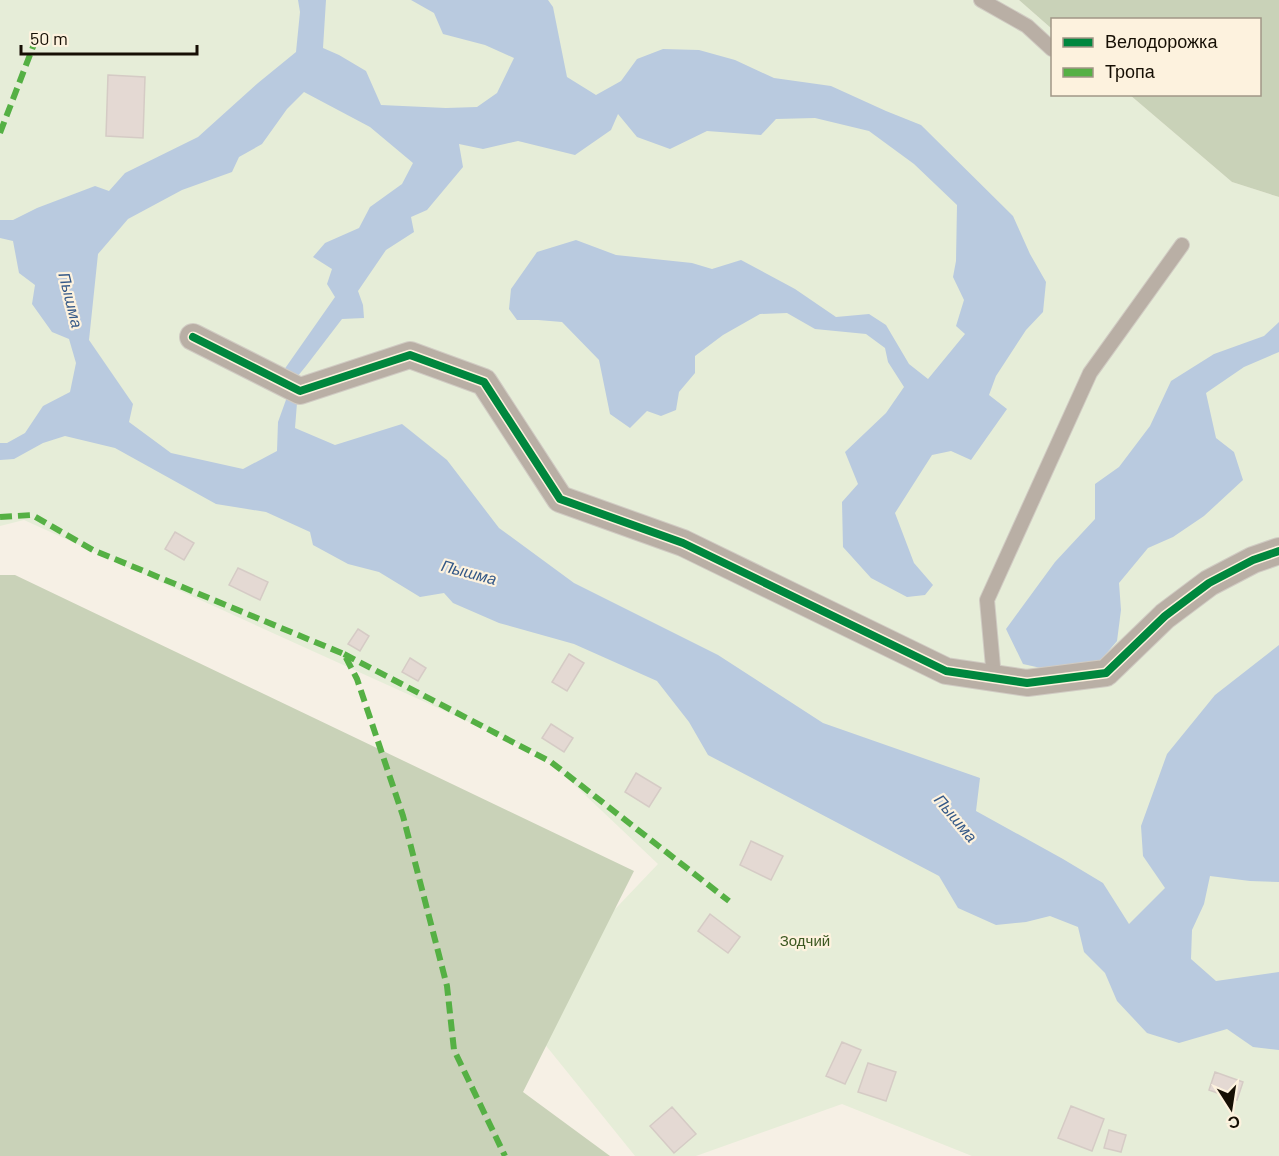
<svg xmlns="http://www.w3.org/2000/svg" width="1279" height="1156" font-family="Barlow,sans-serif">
	<rect width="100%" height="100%" fill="#f6f0e5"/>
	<!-- green -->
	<path fill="#e6edd8" d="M0,0H1019L1052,29V94L1130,95L1232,182L1279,197V1156H972L842,1104L696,1156H635L518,1011L658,864L544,756L24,520L0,526Z"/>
	<!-- forest -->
	<path fill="#c9d2b8" d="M1019,0H1279V197L1232,182L1130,95L1260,94V20H1052V29Z
		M0,575H15L634,871L523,1092L610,1156H0Z"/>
	<!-- water -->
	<path fill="#b9cadf" d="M298,0H326L323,48L339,55L366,71L381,105L446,108L477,107L497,93L514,58L485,45L443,34L434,13L411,0H548L553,7L567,77L596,95L621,81L637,59L663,49L699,50L735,60L774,78L831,86L886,111L921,125L1013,216L1030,254L1046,282L1043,312L1026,330L996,376L989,395L1007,409L971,460L951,451L932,455L895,513L914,563L933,585L925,595L907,597L871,578L843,547L842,502L858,484L845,452L886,413L904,387L888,362L885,348L866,334L815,329L787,313L760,314L723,335L695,356V373L679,392L676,410L661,416L647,411L630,428L610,414L599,360L562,322L538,320H517L509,309L511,289L537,252L576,240L616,255L692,263L712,269L741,260L795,289L836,317L869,314L886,325L909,364L928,379L965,334L956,326L964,300L953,277L956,261L957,205L914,164L869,131L815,118L776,119L761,135L707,131L670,149L637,137L618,114L611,130L575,155L518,141L483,149L459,144L463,167L427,210L411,217L414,232L386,250L358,291L363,305L364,318L342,319L306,366L293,382L279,377L335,297L327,284L332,269L313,257L325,243L359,228L370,207L402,184L413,163L370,127L304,92L287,109L262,144L239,157L232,172L182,190L128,219L98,254L89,340L133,404L129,422L171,453L243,469L277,451L278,422L287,397L297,403L295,428L335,445L402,424L447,460L499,528L574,583L718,655L823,723L980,778L976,811L1063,859L1103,883L1129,924L1165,888L1143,856L1141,826L1167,754L1215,695L1279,645V882L1250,881L1210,876L1204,904L1192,930L1191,959L1216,981L1279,972V1050L1253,1047L1227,1029L1179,1043L1147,1033L1117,1001L1105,973L1084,952L1078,927L1050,916L1026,922L996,925L958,908L939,876L708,755L689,722L657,681L574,644L499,623L453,603L444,593L420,597L379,572L348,564L313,545L310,532L266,512L216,504L115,448L65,436L43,443L14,459L0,460V443H7L25,433L43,406L70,392L76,363L69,339L52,332L32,304L35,285L19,273L13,241L0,238V220H13L37,208L95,186L109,191L125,173L198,137L258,83L296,52L300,12Z
		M1279,322V352L1244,367L1206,393L1216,438L1234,452L1243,480L1204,516L1173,537L1148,548L1119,583L1121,610L1117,641L1100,661L1063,673L1023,664L1006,629L1055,562L1095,519V484L1119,467L1150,426L1171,381L1214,354L1264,336Z"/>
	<!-- building -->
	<path fill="#e4d9d3" stroke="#d5cbc5" stroke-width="1.5" d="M108,75L145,77L143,138L106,136Z
		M175,532L194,543L184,560L165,549Z
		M238,568L268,582L260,600L229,585Z
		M358,629L369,636L360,651L348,644Z
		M569,654L584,663L567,691L552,682Z
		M410,658L426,668L418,681L402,672Z
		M551,724L573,738L564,752L542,738Z
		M636,773L661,788L649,807L625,792Z
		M751,841L783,856L771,880L740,865Z
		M710,914L740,937L728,953L698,931Z
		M842,1042L861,1050L845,1084L826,1076Z
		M868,1063L896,1072L886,1101L858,1092Z
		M1215,1072L1243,1082L1237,1100L1209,1090Z
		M1071,1106L1104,1119L1092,1151L1058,1138Z
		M672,1107L696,1134L674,1153L650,1126Z
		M1109,1130L1126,1135L1121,1152L1104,1148Z"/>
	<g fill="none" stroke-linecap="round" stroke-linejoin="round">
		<defs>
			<path id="service" d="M981,0L1027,26L1052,49
				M994,678L987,600L1090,373L1182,245"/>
			<path id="minor" d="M193,337L300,391L410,355L484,382L560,499L683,543L946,671L1027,683L1106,673L1165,616L1209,583L1253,560L1279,551"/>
		</defs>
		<!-- service casing -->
		<use href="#service" stroke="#d0cbc3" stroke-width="16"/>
		<!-- minor casing -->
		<use href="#minor" stroke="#d0cbc3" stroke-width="28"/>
		<!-- service -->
		<use href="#service" stroke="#b9afa5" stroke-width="14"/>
		<!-- minor -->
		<use href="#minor" stroke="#b9afa5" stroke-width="26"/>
		<!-- quiet -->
		<path stroke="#55b044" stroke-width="6" stroke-dasharray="12 6" stroke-linecap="butt" d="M0,133L36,39
			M0,517L32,515L93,550L344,654L357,679L403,816L447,986L454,1050L505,1156
			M344,654L551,762L729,901"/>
		<defs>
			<path id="cycleway" d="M193,337L300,391L410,355L484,382L560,499L683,543L946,671L1027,683L1106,673L1165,616L1209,583L1253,560L1279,551"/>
		</defs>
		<!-- cycleway casing -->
		<use href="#cycleway" stroke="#fdf2de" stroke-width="11"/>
		<!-- cycleway -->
		<use href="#cycleway" stroke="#00873e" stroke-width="8"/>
	</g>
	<g text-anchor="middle" stroke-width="4.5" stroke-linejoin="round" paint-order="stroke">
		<!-- park labels -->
		<g font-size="15" fill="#3c5821" stroke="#fdf2de">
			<text x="805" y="946">Зодчий</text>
		</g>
		<!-- water labels -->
		<g font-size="16" font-style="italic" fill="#345887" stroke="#fdf2de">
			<text transform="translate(71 300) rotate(76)" y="6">Пышма</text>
			<text transform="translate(469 572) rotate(15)" y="6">Пышма</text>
			<text transform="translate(956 818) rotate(50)" y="6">Пышма</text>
		</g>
	</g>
	<!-- legend -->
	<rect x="1051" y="18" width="210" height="78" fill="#fdf2de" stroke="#a19787" stroke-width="1.5"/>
	<rect x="1063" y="38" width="30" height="9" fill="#00873e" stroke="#a19787" stroke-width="1.5"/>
	<text x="1105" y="48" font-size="18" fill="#160f04">Велодорожка</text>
	<rect x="1063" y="68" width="30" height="9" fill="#55b044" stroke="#a19787" stroke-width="1.5"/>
	<text x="1105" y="78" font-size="18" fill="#160f04">Тропа</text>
	<!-- north arrow -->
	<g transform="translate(1231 1108) rotate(168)" stroke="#fdf2de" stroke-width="4.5" paint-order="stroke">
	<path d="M0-4.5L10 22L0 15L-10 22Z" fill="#160f04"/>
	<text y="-9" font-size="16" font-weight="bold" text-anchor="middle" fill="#160f04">С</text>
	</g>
	<!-- scale -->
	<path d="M21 45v9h176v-9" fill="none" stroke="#160f04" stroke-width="3"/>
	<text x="30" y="45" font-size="18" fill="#160f04" stroke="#fdf2de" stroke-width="4.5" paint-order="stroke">50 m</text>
</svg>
